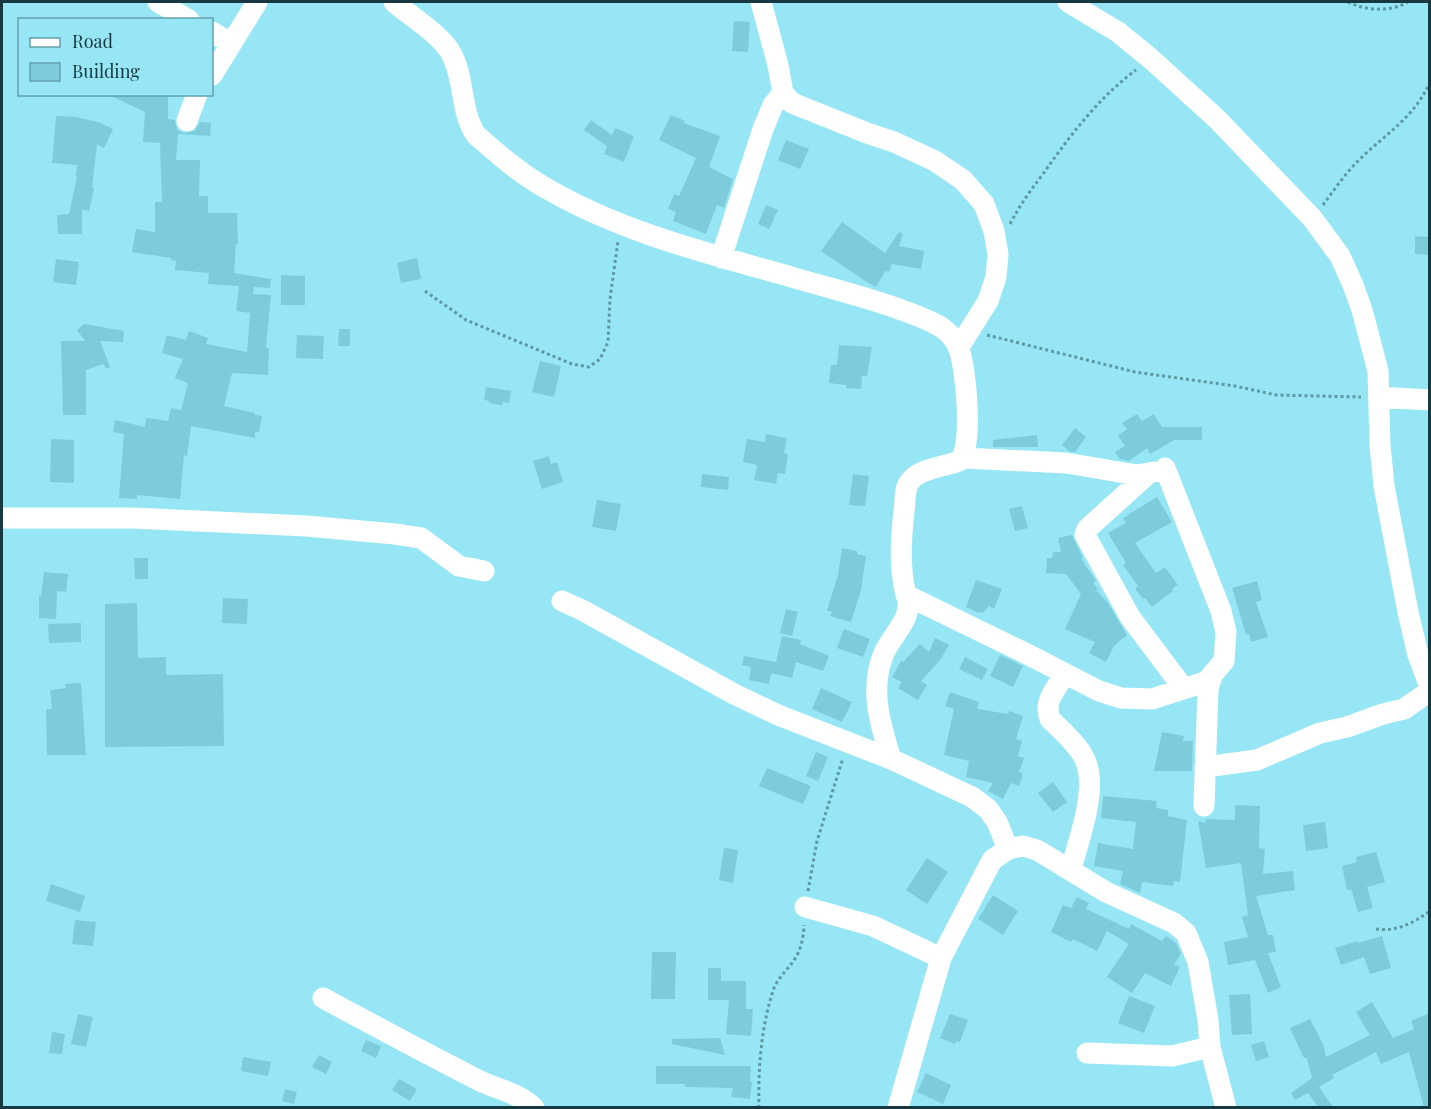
<svg xmlns="http://www.w3.org/2000/svg" width="1431" height="1109" font-family="'Playfair Display',serif">
	<rect width="100%" height="100%" fill="#97e6f6"/>
	<!-- building -->
	<path fill="#7dccdc" d="M734,21L750,22L748,52L732,51Z
		M107,94H168V119L175,120L177,129L183,133L195,131L200,122L211,123L210,136L178,134L176,160H200L199,196H208V213H237L238,244H236L234,273L271,279L270,288L254,287L253,294L271,295L266,348H269L268,375L232,373L224,406L255,413V415L262,416L259,432H255V438L191,426L187,456L184,455L180,499L137,495V499L119,498L124,434L113,432L115,420L145,427L146,418L168,421L171,408L181,410L188,383L175,378L183,359L162,353L167,335L186,340L189,331L208,338L206,344L247,352L250,313L236,311L239,286L208,284L209,273L175,270L176,261L171,260V258L132,252L136,229L155,232V202H162L160,143L143,142L145,112Z
		M671,115L685,121L684,123L720,136L709,167L733,179L724,208L717,205L706,234L673,221L676,212L668,209L674,194L679,196L696,158L659,140Z
		M56,116L76,117L98,122L113,129L104,148L97,144L92,187L94,188L89,211L82,209V234H58L57,215L69,214L77,177L76,176L77,165L52,163Z
		M591,120L612,135L615,128L634,136L624,162L604,154L607,146L584,130Z
		M786,140L809,149L800,169L778,160Z
		M766,205L778,210L769,229L758,224Z
		M842,222L885,253L899,232L903,234L899,246L924,251L921,269L892,264L889,272L885,271L876,287L865,281L821,251Z
		M1415,236L1430,237V255L1415,254Z
		M417,258L421,279L401,283L397,263Z
		M56,259L79,262L76,285L53,282Z
		M281,275L305,276V305H281Z
		M84,324L124,331L123,342L100,341L110,367L107,369L103,364L86,370V415H63L61,341H85L77,330Z
		M339,329H350V346H338Z
		M297,335L324,336L323,359L296,358Z
		M839,345L872,347L867,376H862L861,389L846,388V385L829,383L831,365H837Z
		M540,361L561,366L554,397L532,392Z
		M486,387L511,391L509,403L503,402L502,405L489,403L490,401L484,400Z
		M1137,414L1142,421L1154,414L1162,427H1202V440H1174L1150,454L1147,448L1129,461L1120,459L1115,452L1125,446L1118,436L1127,429L1122,423Z
		M1075,428L1086,437L1075,452L1069,451L1062,445Z
		M766,434L787,438L784,453L788,454L785,474L778,473L776,484L754,480L757,465L743,462L747,439L765,442Z
		M1037,435L1038,447H993V440Z
		M51,439L74,440V483L50,482Z
		M549,456L551,464L557,462L563,482L542,489L533,461Z
		M702,474L729,477L728,490L701,487Z
		M853,474L869,476L865,506L849,505Z
		M1157,497L1172,522L1135,543L1156,573L1165,567L1178,585L1172,589L1173,591L1152,607L1145,598L1143,599L1135,589L1138,586L1123,565L1126,563L1108,533L1126,523L1123,518Z
		M597,500L621,504L616,531L592,527Z
		M1022,506L1028,528L1015,531L1009,509Z
		M1072,535L1082,556V560L1096,581L1093,583L1098,589L1096,590L1108,603L1127,635L1114,646L1106,662L1089,653L1095,642L1065,629L1081,594L1066,574L1046,573L1047,558H1052L1053,552H1061L1058,538Z
		M842,548L857,551V554L866,556L861,590L851,622L830,616L832,612L827,610L838,575Z
		M134,558H148V579H135Z
		M44,572L68,574L66,592L57,591L56,619L39,618V596H41Z
		M976,580L1002,589L994,609L989,606L983,613L980,612L979,613L966,607Z
		M1257,581L1262,600L1256,602L1268,637L1251,642L1249,634L1246,635L1232,588Z
		M223,598L248,599L247,624L222,623Z
		M137,603L138,658L166,657V675L223,674L224,746L105,747V604Z
		M786,609L798,612L792,636L780,633Z
		M81,623V642L49,643L48,624Z
		M844,629L870,639L863,657L837,648Z
		M782,636L801,640L800,644L829,656L823,671L796,662L792,678L771,673L769,684L749,680L751,667L742,665L744,656L776,662Z
		M935,638L949,645L941,659L921,681L927,685L918,700L898,688L902,682L892,677L901,661L903,662L920,644L929,652Z
		M1000,655L1023,666L1013,687L990,676Z
		M965,657L988,669L982,680L959,669Z
		M81,683L86,755H47L46,709H52L50,690L66,688L65,684Z
		M821,688L852,702L842,722L812,709Z
		M950,692L979,702L977,709L1008,714L1009,711L1023,716L1016,739L1022,741L1018,756L1024,758L1019,772L1022,773V778L1019,786L1011,783L1003,799L988,791L993,783L966,777L969,761L944,755L954,709L945,706Z
		M1162,732L1184,736L1183,741H1193L1192,771H1154Z
		M816,752L828,757L818,781L806,776Z
		M767,768L811,786L803,804L759,786Z
		M1053,782L1067,802L1053,812L1038,793Z
		M1103,796L1157,801L1156,808L1168,810V816L1187,820L1180,882L1174,881L1173,886L1142,882L1140,893L1120,884L1123,871L1094,866L1098,843L1133,849L1136,822L1101,818Z
		M1235,805L1260,806L1259,848L1265,849L1263,874L1293,871L1295,890L1256,896L1268,935H1273L1276,952L1268,953L1281,987L1268,993L1255,960L1228,965L1224,942L1248,937L1242,917L1248,915L1241,863L1206,868L1198,821L1205,823L1206,819L1235,820Z
		M1325,822L1328,848L1306,851L1303,825Z
		M724,848L738,850L733,883L719,880Z
		M1376,852L1385,882L1367,887L1373,908L1358,912L1351,889L1347,890L1342,866L1357,862L1356,857Z
		M927,858L948,872L927,904L906,890Z
		M51,884L85,896L80,912L46,901Z
		M993,895L1018,911L1003,935L978,919Z
		M1077,897L1089,903L1086,909L1129,929L1131,924L1162,941L1166,936L1176,943L1181,954L1174,964L1180,967L1171,986L1145,973L1132,993L1107,977L1129,944L1107,931L1097,951L1073,939L1071,942L1051,932L1063,905L1071,908Z
		M75,920L96,922L93,946L72,944Z
		M1382,936L1391,968L1370,974L1364,957L1341,965L1335,948L1357,941L1358,943Z
		M652,952H676L675,999H651Z
		M708,968H721V981H746V1009H753L751,1036L726,1034L729,1000H708Z
		M1250,994L1252,1034L1232,1035L1229,995Z
		M1129,996L1155,1006L1144,1033L1118,1023Z
		M1372,1002L1393,1038L1414,1029L1411,1021L1430,1013V1107H1424L1409,1052L1381,1064L1376,1052L1332,1075L1334,1078L1319,1087L1333,1107H1318L1308,1093L1295,1100L1291,1093L1312,1078L1307,1058H1304L1290,1028L1310,1019L1323,1044L1326,1057L1370,1035L1356,1012Z
		M78,1014L93,1017L86,1047L71,1044Z
		M950,1014L968,1020L960,1042L956,1041L955,1044L940,1038Z
		M52,1032L65,1034L62,1054L49,1053Z
		M720,1038L725,1055L672,1044V1039Z
		M366,1040L381,1046L376,1058L361,1051Z
		M1264,1041L1269,1057L1256,1061L1251,1045Z
		M319,1055L332,1062L326,1074L312,1067Z
		M243,1057L271,1062L268,1076L241,1071Z
		M656,1066H751L750,1081L752,1082L750,1099L731,1097L733,1088L685,1087V1084H656Z
		M926,1073L951,1085L943,1104L917,1092Z
		M399,1079L417,1089L410,1101L392,1090Z
		M285,1089L297,1092L294,1104L282,1101Z"/>
	<g fill="none" stroke-linecap="round" stroke-linejoin="round">
		<!-- path -->
		<path stroke="#5d98a3" stroke-width="3" stroke-dasharray="3 3" stroke-linecap="butt" d="M1348,2C1366,11 1391,12 1408,2
			M1323,205C1334,190 1345,174 1358,161C1386,133 1411,121 1430,83
			M1010,224C1020,205 1030,191 1043,174C1069,137 1099,97 1136,70
			M425,291L466,320L572,364L589,367L600,359L608,342L610,299L618,241
			M987,335L1135,372L1235,386L1276,395L1361,397
			M808,891L817,841L843,758
			M1376,929C1397,932 1413,923 1430,911
			M759,1108C758,1069 761,1028 773,991C777,978 787,971 794,960C801,951 804,935 804,925"/>
		<!-- minor -->
		<path stroke="#fff" stroke-width="21" d="M158,2L189,20
			M394,2C410,16 442,35 452,55C465,80 460,111 476,135C497,153 519,173 544,187C620,232 710,254 795,278C829,288 865,297 899,309C913,314 928,319 941,327C948,332 955,338 958,347C966,363 974,451 959,461C944,467 922,468 911,480C903,489 906,500 904,511C901,539 899,567 906,595L1027,654L1099,691L1121,698L1152,699L1211,680
			M761,2L778,65L783,93L792,103L867,133L894,142L935,161L963,180L984,204L994,231L998,254L996,277L988,301L959,347
			M1068,2L1118,32L1151,59L1217,119L1312,218L1340,256L1353,285L1362,310L1378,371L1380,445L1384,486L1408,612L1418,655L1430,687
			M212,32L230,43
			M212,75L257,2
			M187,121L197,94
			M721,258L763,129L773,105L783,93
			M1379,397L1430,400
			M964,458L1066,463L1137,475L1154,472
			M1165,468L1221,611L1226,632L1224,661L1211,676L1208,690L1204,806
			M1149,473L1087,529L1085,535L1130,617L1184,689
			M2,518H133L306,526L395,534L421,538L459,566L484,571
			M562,601L582,610L734,694L778,715L891,759L972,797L988,809L997,822L1008,849
			M1065,674C1056,689 1043,701 1050,719C1061,730 1074,741 1082,754C1101,783 1079,838 1071,869
			M891,759C880,724 869,688 884,653C890,640 901,629 906,616C908,611 908,604 909,598
			M1205,767L1257,760L1320,733L1347,727L1383,714L1404,709L1430,691
			M805,907L873,926L941,958
			M323,998C375,1026 427,1054 480,1081C497,1089 521,1094 534,1108
			M1087,1053L1172,1056L1210,1047
			M898,1108L941,958L992,860L1008,849L1023,846L1037,850L1106,892L1174,923L1186,933L1198,962L1208,1020L1210,1047L1226,1108"/>
	</g>
	<!-- border -->
	<rect width="1431" height="1109" fill="none" stroke="#16383e" stroke-width="6"/>
	<!-- legend -->
	<rect x="18" y="18" width="195" height="78" fill="#97e6f6" stroke="#63a0ac" stroke-width="1.5"/>
	<rect x="30" y="38" width="30" height="9" fill="#ffffff" stroke="#63a0ac" stroke-width="1.5"/>
	<text x="72" y="48" font-size="18" fill="#16383e">Road</text>
	<rect x="30" y="63" width="30" height="18" fill="#7dccdc" stroke="#63a0ac" stroke-width="1.5"/>
	<text x="72" y="78" font-size="18" fill="#16383e">Building</text>
</svg>
